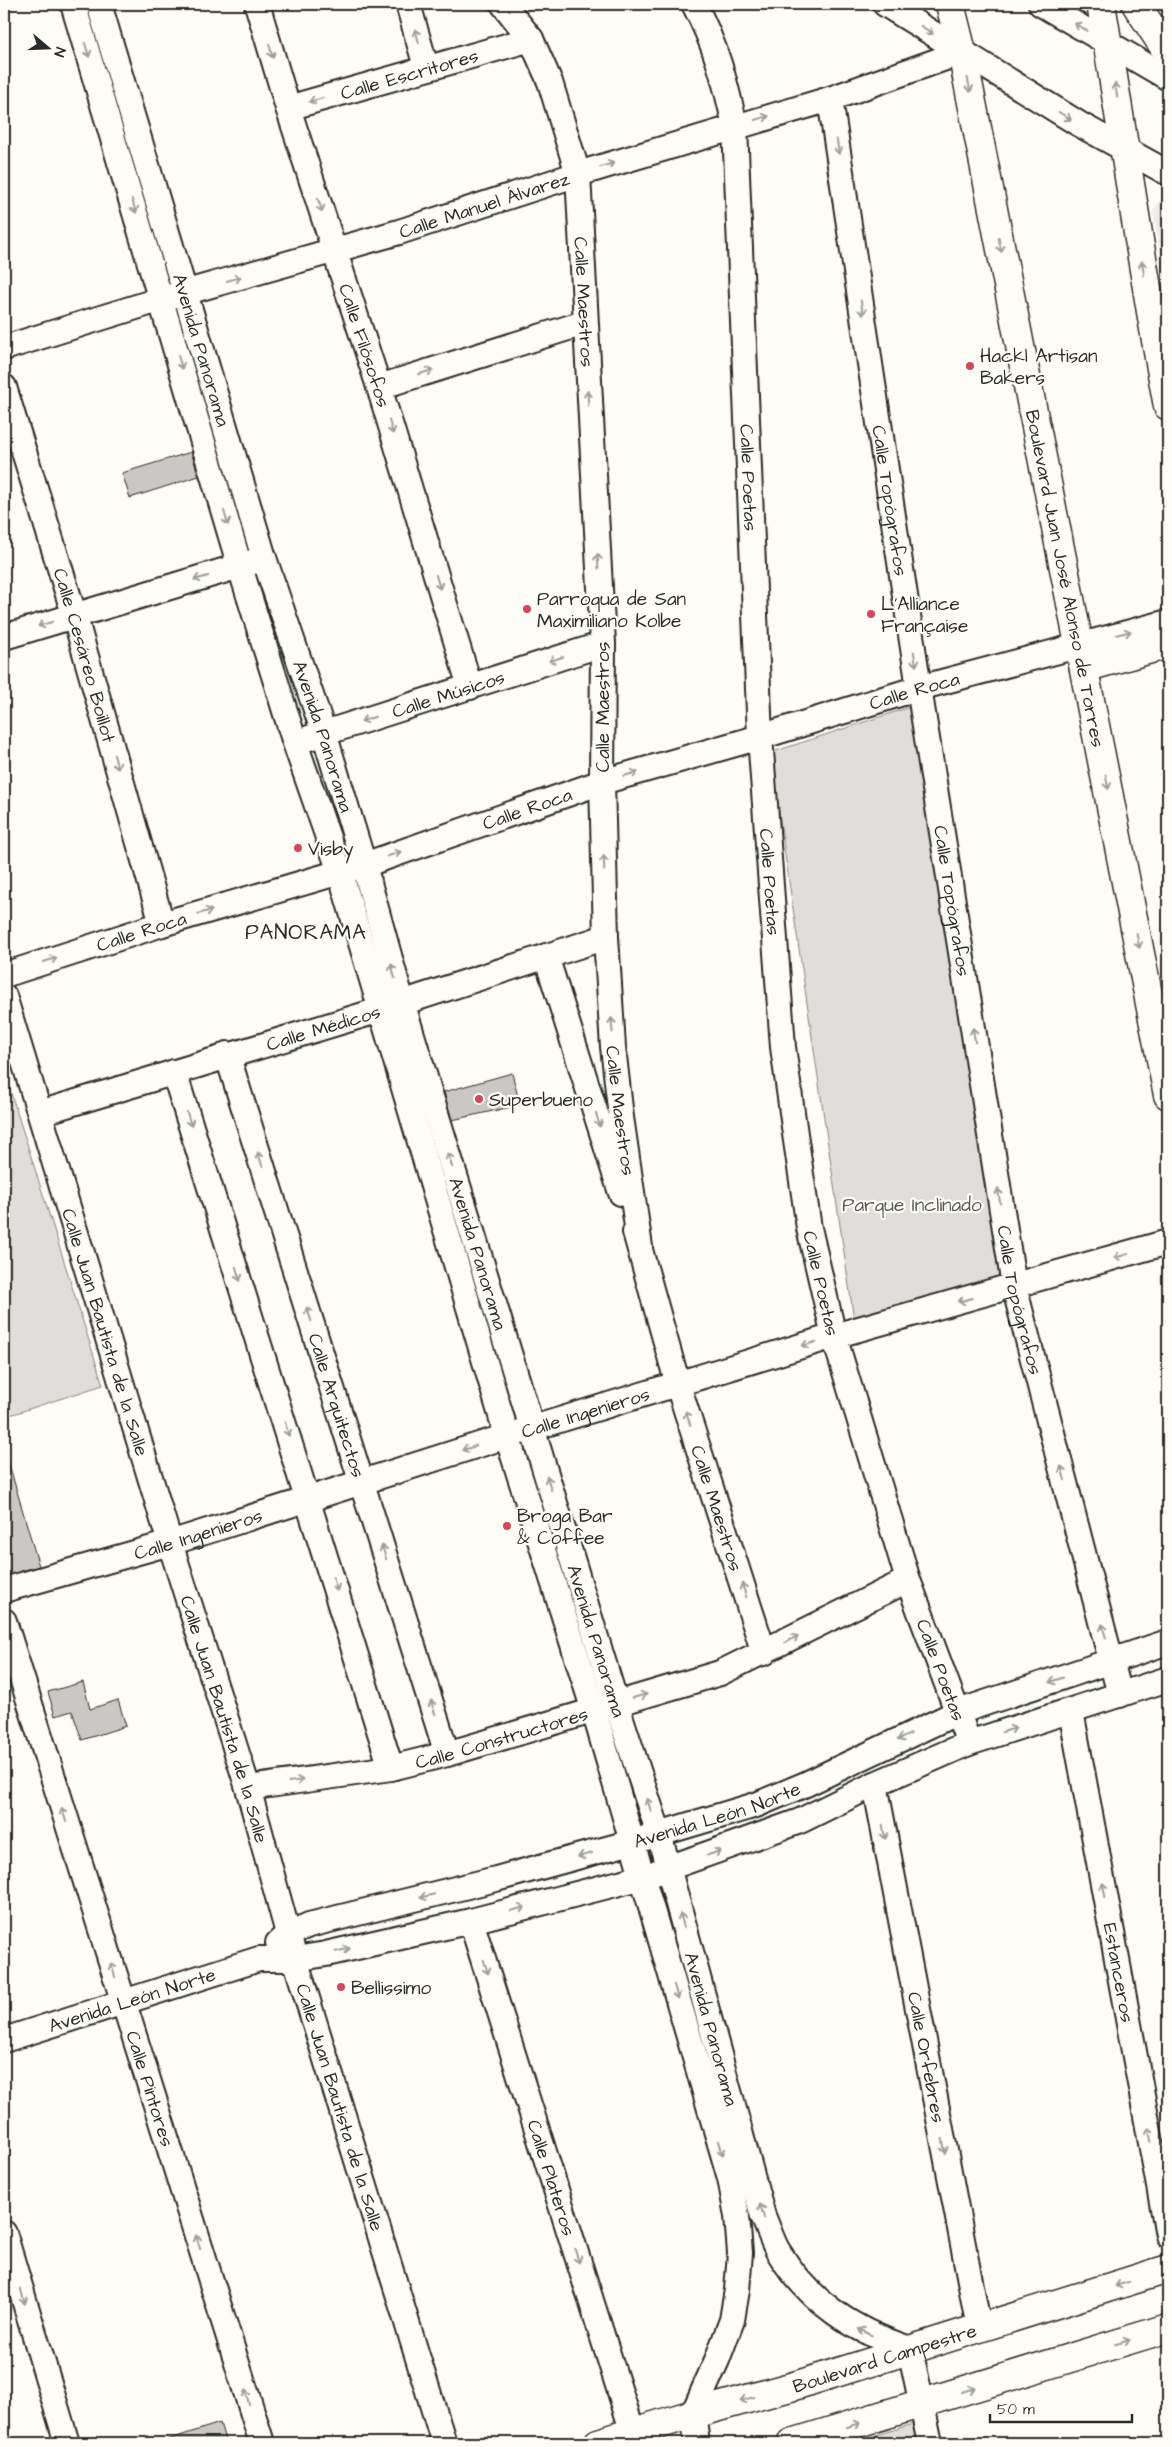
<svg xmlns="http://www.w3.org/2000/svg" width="1172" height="2447" font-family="'Architects Daughter',sans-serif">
	<rect width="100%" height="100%" fill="#fdfcf7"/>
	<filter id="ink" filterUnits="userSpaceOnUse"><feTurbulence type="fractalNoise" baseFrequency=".02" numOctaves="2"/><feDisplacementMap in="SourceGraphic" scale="10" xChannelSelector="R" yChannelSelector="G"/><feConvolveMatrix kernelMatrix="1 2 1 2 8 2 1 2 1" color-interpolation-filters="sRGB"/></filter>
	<g filter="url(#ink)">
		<!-- built -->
		<path fill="#edece8" d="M1168,198V299L1153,211L1159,202Z"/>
		<!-- green -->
		<path fill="#dfdeda" stroke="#858482" d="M913,706L999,1276L854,1320L770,753Z
			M4,1071L103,1385L4,1417Z
			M923,2421L928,2443H850Z"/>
		<!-- building -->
		<path fill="#c9c8c4" stroke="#2b2b2b" d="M191,452L199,476L130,498L122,473Z
			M512,1073L520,1105L452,1120L444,1092Z
			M8,1461L39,1566L4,1576V1462Z
			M83,1682L90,1709L118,1700L126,1726L82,1740L72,1711L55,1716L48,1692Z
			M220,2423L226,2443H168L167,2440Z"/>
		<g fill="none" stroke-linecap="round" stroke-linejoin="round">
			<defs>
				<g id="minor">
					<path d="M73,4L240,567L295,743L340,872L507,1436L594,1711L730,2178L737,2216L740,2253L737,2290L732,2320L717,2360L693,2414L697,2443"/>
					<path id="s1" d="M99,4L264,558L324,733L364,865L402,1002L616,1703L659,1834L763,2216C768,2227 772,2241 778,2251C810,2303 854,2331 910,2349L930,2443"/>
					<path id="s2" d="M257,4L288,108L379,387L470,687"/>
					<path d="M408,4L426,67"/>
					<path id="s3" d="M503,4L531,39L550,82L578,174L603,644L602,782L606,937L613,1047L621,1117L640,1247"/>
					<path id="s4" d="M694,4C716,46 725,80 735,126L760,737L783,1047L795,1134L809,1228L834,1336L908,1580L969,1743"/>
					<path d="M885,4L1079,124L1168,173"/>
					<path d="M1041,4L1168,78"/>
					<path id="s5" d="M830,99L919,688L1014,1286L1120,1695"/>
					<path id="s6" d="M288,108L531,39"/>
					<path id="s7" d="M4,348L162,299L399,232L578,174L830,99L962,52"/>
					<path id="s8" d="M4,387L74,614L162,924"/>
					<path d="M379,387L584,323"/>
					<path d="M4,637L256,561"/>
					<path id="s9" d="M309,738L603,644"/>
					<path d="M546,956L621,1193"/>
					<path id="s10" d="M4,975L162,924L364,865L602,782L760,737L919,688L1168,622"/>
					<path id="s11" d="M4,996L170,1543L248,1788L295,1959L444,2443"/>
					<path id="s12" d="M227,1054L447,1754"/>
					<path d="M174,1072L391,1768"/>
					<path id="s13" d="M40,1113L380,1010L606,937"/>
					<path id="s14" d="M635,1232L678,1385L764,1653"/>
					<path id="s15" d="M4,1590L170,1543L507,1436L834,1336L1168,1242"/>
					<path id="s16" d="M4,1621L262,2443"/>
					<path id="s17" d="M1071,1711L1168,2235"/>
					<path id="s18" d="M875,1784L979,2328"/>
					<path id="s19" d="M248,1788L391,1768L447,1754L720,1673L908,1580"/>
					<path id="s20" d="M471,1921L633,2433"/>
					<path id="s21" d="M278,1943L288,1934L309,1925L496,1879L632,1842L756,1805L806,1784L958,1712L1168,1642"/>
					<path id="s22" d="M4,2040L259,1959H295L326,1954L471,1921L643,1877L800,1821L875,1784L969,1743L1168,1679"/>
					<path d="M4,2233L67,2443"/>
				</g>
				<g id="major">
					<path id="s23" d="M950,4L962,52L1168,1095"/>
					<path d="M1101,4C1124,138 1142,272 1168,406"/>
					<path d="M1136,4L1168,53"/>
					<path d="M1084,668L1168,644"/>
					<path id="s24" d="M598,2443L693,2414L794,2386L1168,2269"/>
					<path d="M792,2443L1168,2328"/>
				</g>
			</defs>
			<!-- minor casing -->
			<use href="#minor" stroke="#2b2b2b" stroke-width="28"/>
			<!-- major casing -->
			<use href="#major" stroke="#2b2b2b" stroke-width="31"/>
			<!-- minor -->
			<use href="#minor" stroke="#fdfcf7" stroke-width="24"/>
			<!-- major -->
			<use href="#major" stroke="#fdfcf7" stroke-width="28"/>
		</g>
		<!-- one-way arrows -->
		<defs><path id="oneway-shaft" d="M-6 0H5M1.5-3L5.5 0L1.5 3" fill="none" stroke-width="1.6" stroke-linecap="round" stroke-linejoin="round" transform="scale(1.25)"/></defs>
		<g stroke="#9e9e9b">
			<use href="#oneway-shaft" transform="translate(1081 27) rotate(-149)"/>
			<use href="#oneway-shaft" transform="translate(927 30) rotate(33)"/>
			<use href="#oneway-shaft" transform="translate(417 36) rotate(-106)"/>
			<use href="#oneway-shaft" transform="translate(87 50) rotate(73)"/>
			<use href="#oneway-shaft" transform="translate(271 51) rotate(74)"/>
			<use href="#oneway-shaft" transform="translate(969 85) rotate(79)"/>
			<use href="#oneway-shaft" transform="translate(1116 90) rotate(-100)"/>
			<use href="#oneway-shaft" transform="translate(316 100) rotate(164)"/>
			<use href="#oneway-shaft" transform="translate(1065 116) rotate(32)"/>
			<use href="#oneway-shaft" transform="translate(762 118) rotate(-16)"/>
			<use href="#oneway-shaft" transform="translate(838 147) rotate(81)"/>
			<use href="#oneway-shaft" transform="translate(607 165) rotate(-17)"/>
			<use href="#oneway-shaft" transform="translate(320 205) rotate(71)"/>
			<use href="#oneway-shaft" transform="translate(134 206) rotate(73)"/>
			<use href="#oneway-shaft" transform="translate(1000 245) rotate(79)"/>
			<use href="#oneway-shaft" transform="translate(1143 268) rotate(-98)"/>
			<use href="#oneway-shaft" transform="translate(234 279) rotate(-16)"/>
			<use href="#oneway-shaft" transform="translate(862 308) rotate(81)"/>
			<use href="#oneway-shaft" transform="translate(180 362) rotate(74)"/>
			<use href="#oneway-shaft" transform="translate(426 372) rotate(-17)"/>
			<use href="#oneway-shaft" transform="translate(588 398) rotate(-93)"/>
			<use href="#oneway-shaft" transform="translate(391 427) rotate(73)"/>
			<use href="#oneway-shaft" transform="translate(226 518) rotate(74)"/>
			<use href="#oneway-shaft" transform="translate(598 561) rotate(-93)"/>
			<use href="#oneway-shaft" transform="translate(201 578) rotate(164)"/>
			<use href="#oneway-shaft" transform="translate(438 582) rotate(73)"/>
			<use href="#oneway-shaft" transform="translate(45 624) rotate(162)"/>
			<use href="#oneway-shaft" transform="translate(1124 633) rotate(-14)"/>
			<use href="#oneway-shaft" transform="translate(556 659) rotate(162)"/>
			<use href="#oneway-shaft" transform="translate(915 659) rotate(81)"/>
			<use href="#oneway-shaft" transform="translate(368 719) rotate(162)"/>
			<use href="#oneway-shaft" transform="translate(116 762) rotate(74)"/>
			<use href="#oneway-shaft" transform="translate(631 774) rotate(-16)"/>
			<use href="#oneway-shaft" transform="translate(1107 782) rotate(79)"/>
			<use href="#oneway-shaft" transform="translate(394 854) rotate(-19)"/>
			<use href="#oneway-shaft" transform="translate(604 863) rotate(-92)"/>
			<use href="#oneway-shaft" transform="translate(205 912) rotate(-16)"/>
			<use href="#oneway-shaft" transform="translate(1138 941) rotate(79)"/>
			<use href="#oneway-shaft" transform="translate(50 960) rotate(-18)"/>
			<use href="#oneway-shaft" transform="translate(393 971) rotate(-105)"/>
			<use href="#oneway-shaft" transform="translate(612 1025) rotate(-94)"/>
			<use href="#oneway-shaft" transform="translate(974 1035) rotate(-99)"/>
			<use href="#oneway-shaft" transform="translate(189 1119) rotate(73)"/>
			<use href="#oneway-shaft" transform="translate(598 1120) rotate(73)"/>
			<use href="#oneway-shaft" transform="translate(260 1159) rotate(-108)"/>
			<use href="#oneway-shaft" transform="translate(450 1160) rotate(-107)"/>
			<use href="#oneway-shaft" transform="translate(999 1196) rotate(-99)"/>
			<use href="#oneway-shaft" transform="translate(1121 1256) rotate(164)"/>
			<use href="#oneway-shaft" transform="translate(238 1274) rotate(73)"/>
			<use href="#oneway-shaft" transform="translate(965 1300) rotate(164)"/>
			<use href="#oneway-shaft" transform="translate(309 1314) rotate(-108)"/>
			<use href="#oneway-shaft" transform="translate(809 1344) rotate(163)"/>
			<use href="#oneway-shaft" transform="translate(688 1418) rotate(-108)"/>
			<use href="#oneway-shaft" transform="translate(287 1429) rotate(73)"/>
			<use href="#oneway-shaft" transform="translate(469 1448) rotate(162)"/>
			<use href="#oneway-shaft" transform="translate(1063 1473) rotate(-105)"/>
			<use href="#oneway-shaft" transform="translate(549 1483) rotate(-107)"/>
			<use href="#oneway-shaft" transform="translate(384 1552) rotate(-107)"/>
			<use href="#oneway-shaft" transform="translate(335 1584) rotate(73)"/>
			<use href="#oneway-shaft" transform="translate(744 1590) rotate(-108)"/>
			<use href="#oneway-shaft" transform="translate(1104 1631) rotate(-105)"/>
			<use href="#oneway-shaft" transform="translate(792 1639) rotate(-27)"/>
			<use href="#oneway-shaft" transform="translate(1056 1680) rotate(161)"/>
			<use href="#oneway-shaft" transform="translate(640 1696) rotate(-16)"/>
			<use href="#oneway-shaft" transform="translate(433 1707) rotate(-107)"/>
			<use href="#oneway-shaft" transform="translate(1009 1730) rotate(-17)"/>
			<use href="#oneway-shaft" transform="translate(904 1737) rotate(155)"/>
			<use href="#oneway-shaft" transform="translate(296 1781) rotate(-8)"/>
			<use href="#oneway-shaft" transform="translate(649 1805) rotate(-108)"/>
			<use href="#oneway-shaft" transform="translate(64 1815) rotate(-107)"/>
			<use href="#oneway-shaft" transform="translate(884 1832) rotate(79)"/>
			<use href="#oneway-shaft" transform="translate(714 1853) rotate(-19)"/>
			<use href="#oneway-shaft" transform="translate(585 1855) rotate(165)"/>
			<use href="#oneway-shaft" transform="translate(1104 1890) rotate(-101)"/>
			<use href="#oneway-shaft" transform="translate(427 1896) rotate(166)"/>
			<use href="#oneway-shaft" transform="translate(518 1909) rotate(-14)"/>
			<use href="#oneway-shaft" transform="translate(682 1920) rotate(-105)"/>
			<use href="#oneway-shaft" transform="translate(343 1950) rotate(-13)"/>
			<use href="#oneway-shaft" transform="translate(486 1967) rotate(72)"/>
			<use href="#oneway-shaft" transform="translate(113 1970) rotate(-107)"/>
			<use href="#oneway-shaft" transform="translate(676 1992) rotate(74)"/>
			<use href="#oneway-shaft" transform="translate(1150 2135) rotate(-101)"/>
			<use href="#oneway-shaft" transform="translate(944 2146) rotate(79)"/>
			<use href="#oneway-shaft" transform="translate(721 2148) rotate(74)"/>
			<use href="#oneway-shaft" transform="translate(762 2211) rotate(-107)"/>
			<use href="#oneway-shaft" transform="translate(198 2242) rotate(-107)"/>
			<use href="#oneway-shaft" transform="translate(577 2256) rotate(72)"/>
			<use href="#oneway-shaft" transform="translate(1122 2284) rotate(163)"/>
			<use href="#oneway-shaft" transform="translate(23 2297) rotate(73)"/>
			<use href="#oneway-shaft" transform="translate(865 2332) rotate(-154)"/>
			<use href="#oneway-shaft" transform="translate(1123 2342) rotate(-17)"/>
			<use href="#oneway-shaft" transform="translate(968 2390) rotate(-17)"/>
			<use href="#oneway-shaft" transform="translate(247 2397) rotate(-107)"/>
			<use href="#oneway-shaft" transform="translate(747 2399) rotate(165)"/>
			<use href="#oneway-shaft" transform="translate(854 2425) rotate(-17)"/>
		</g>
	</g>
	<!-- markers -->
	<g fill="#d1495b" stroke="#fdfcf7" stroke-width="2">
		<circle cx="970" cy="366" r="5"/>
		<circle cx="527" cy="609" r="5"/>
		<circle cx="871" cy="614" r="5"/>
		<circle cx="298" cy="848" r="5"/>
		<circle cx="479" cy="1099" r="5"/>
		<circle cx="507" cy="1526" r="5"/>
		<circle cx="341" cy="1987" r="5"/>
	</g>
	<g text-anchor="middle" stroke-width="4.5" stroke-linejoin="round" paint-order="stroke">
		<!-- street labels -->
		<g font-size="19" fill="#2b2b2b" stroke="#fdfcf7">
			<text dy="7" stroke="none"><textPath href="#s6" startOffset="126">Calle Escritores</textPath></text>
			<text dy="7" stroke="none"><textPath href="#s7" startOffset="501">Calle Manuel Álvarez</textPath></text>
			<text dy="7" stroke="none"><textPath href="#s3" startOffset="316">Calle Maestros</textPath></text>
			<text dy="7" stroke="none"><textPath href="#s2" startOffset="358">Calle Filósofos</textPath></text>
			<text dy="7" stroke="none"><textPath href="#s1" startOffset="361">Avenida Panorama</textPath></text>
			<text dy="7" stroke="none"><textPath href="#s4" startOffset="481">Calle Poetas</textPath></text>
			<text dy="7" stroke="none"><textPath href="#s5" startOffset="406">Calle Topógrafos</textPath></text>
			<text dy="7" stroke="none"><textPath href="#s23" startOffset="586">Boulevard Juan José Alonso de Torres</textPath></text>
			<text dy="7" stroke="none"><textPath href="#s8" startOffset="280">Calle Cesáreo Boillot</textPath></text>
			<text dy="7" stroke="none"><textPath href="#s10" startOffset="954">Calle Roca</textPath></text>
			<text dy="7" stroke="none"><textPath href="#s9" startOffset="146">Calle Músicos</textPath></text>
			<text transform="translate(602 707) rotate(-90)" y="7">Calle Maestros</text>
			<text dy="7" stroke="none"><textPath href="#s1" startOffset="766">Avenida Panorama</textPath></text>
			<text dy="7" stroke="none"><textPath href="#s10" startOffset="549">Calle Roca</textPath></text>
			<text dy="7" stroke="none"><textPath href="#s4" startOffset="886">Calle Poetas</textPath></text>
			<text dy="7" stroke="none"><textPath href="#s5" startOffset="811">Calle Topógrafos</textPath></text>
			<text dy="7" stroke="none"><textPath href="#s10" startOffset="144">Calle Roca</textPath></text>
			<text dy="7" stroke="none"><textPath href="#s13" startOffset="296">Calle Médicos</textPath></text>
			<text dy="7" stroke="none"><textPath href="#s3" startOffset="1126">Calle Maestros</textPath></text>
			<text dy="7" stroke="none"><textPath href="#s1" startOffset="1306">Avenida Panorama</textPath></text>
			<text dy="7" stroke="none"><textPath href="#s4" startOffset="1291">Calle Poetas</textPath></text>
			<text dy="7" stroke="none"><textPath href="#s5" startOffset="1216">Calle Topógrafos</textPath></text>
			<text dy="7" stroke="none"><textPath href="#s11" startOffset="351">Calle Juan Bautista de la Salle</textPath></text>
			<text dy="7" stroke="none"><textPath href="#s12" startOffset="368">Calle Arquitectos</textPath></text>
			<text dy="7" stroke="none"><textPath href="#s15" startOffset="608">Calle Ingenieros</textPath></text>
			<text dy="7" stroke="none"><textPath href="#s14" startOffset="288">Calle Maestros</textPath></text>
			<text dy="7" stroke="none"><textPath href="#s15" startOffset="202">Calle Ingenieros</textPath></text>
			<text dy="7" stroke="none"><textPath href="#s1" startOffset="1711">Avenida Panorama</textPath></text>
			<text dy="7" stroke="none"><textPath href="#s4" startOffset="1696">Calle Poetas</textPath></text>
			<text dy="7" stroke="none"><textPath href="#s11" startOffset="756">Calle Juan Bautista de la Salle</textPath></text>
			<text dy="7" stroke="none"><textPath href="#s19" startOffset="259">Calle Constructores</textPath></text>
			<text dy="7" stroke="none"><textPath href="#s21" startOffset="459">Avenida León Norte</textPath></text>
			<text dy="7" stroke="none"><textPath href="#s17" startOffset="266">Estanceros</textPath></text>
			<text dy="7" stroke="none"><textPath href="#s22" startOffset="134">Avenida León Norte</textPath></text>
			<text dy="7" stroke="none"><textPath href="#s1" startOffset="2116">Avenida Panorama</textPath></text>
			<text dy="7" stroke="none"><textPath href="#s18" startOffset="278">Calle Orfebres</textPath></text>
			<text dy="7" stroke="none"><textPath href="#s16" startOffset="490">Calle Pintores</textPath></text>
			<text dy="7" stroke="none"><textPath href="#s11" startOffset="1161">Calle Juan Bautista de la Salle</textPath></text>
			<text dy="7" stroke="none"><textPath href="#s20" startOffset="269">Calle Plateros</textPath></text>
			<text dy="7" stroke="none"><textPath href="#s24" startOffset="299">Boulevard Campestre</textPath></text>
		</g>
		<!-- poi labels -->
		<g font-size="19" fill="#2b2b2b" stroke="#fdfcf7" text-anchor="start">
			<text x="980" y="362">Hackl Artisan<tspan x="980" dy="22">Bakers</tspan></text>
			<text x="537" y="605">Parroqua de San<tspan x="537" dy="22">Maximiliano Kolbe</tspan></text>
			<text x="881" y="610">L'Alliance<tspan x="881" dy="22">Française</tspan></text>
			<text x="308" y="855">Visby</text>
			<text x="489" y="1106">Superbueno</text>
			<text x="517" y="1522">Broga Bar<tspan x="517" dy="22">&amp; Coffee</tspan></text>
			<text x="351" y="1994">Bellissimo</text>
		</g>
		<!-- park labels -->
		<g font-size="19" fill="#585857" stroke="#fdfcf7">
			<text x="912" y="1211">Parque Inclinado</text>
		</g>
		<!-- quarter labels -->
		<g font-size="21" letter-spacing="1" fill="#2b2b2b" stroke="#fdfcf7">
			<text x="306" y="939">PANORAMA</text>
		</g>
	</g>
	<!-- margin -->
	<rect width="1172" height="2447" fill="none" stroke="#fdfcf7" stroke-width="20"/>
	<rect x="10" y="10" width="1152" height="2427" fill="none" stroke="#2b2b2b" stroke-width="2" filter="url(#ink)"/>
	<!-- north arrow -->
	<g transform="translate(48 48) rotate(109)" stroke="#fdfcf7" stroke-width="4" paint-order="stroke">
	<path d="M0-4L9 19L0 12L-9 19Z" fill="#2b2b2b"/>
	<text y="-8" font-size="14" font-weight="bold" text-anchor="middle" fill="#2b2b2b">N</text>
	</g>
	<!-- scale -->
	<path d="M990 2414v8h142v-8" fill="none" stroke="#2b2b2b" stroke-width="2.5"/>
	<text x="997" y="2414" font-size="15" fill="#2b2b2b" stroke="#fdfcf7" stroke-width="4" paint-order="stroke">50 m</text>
</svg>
